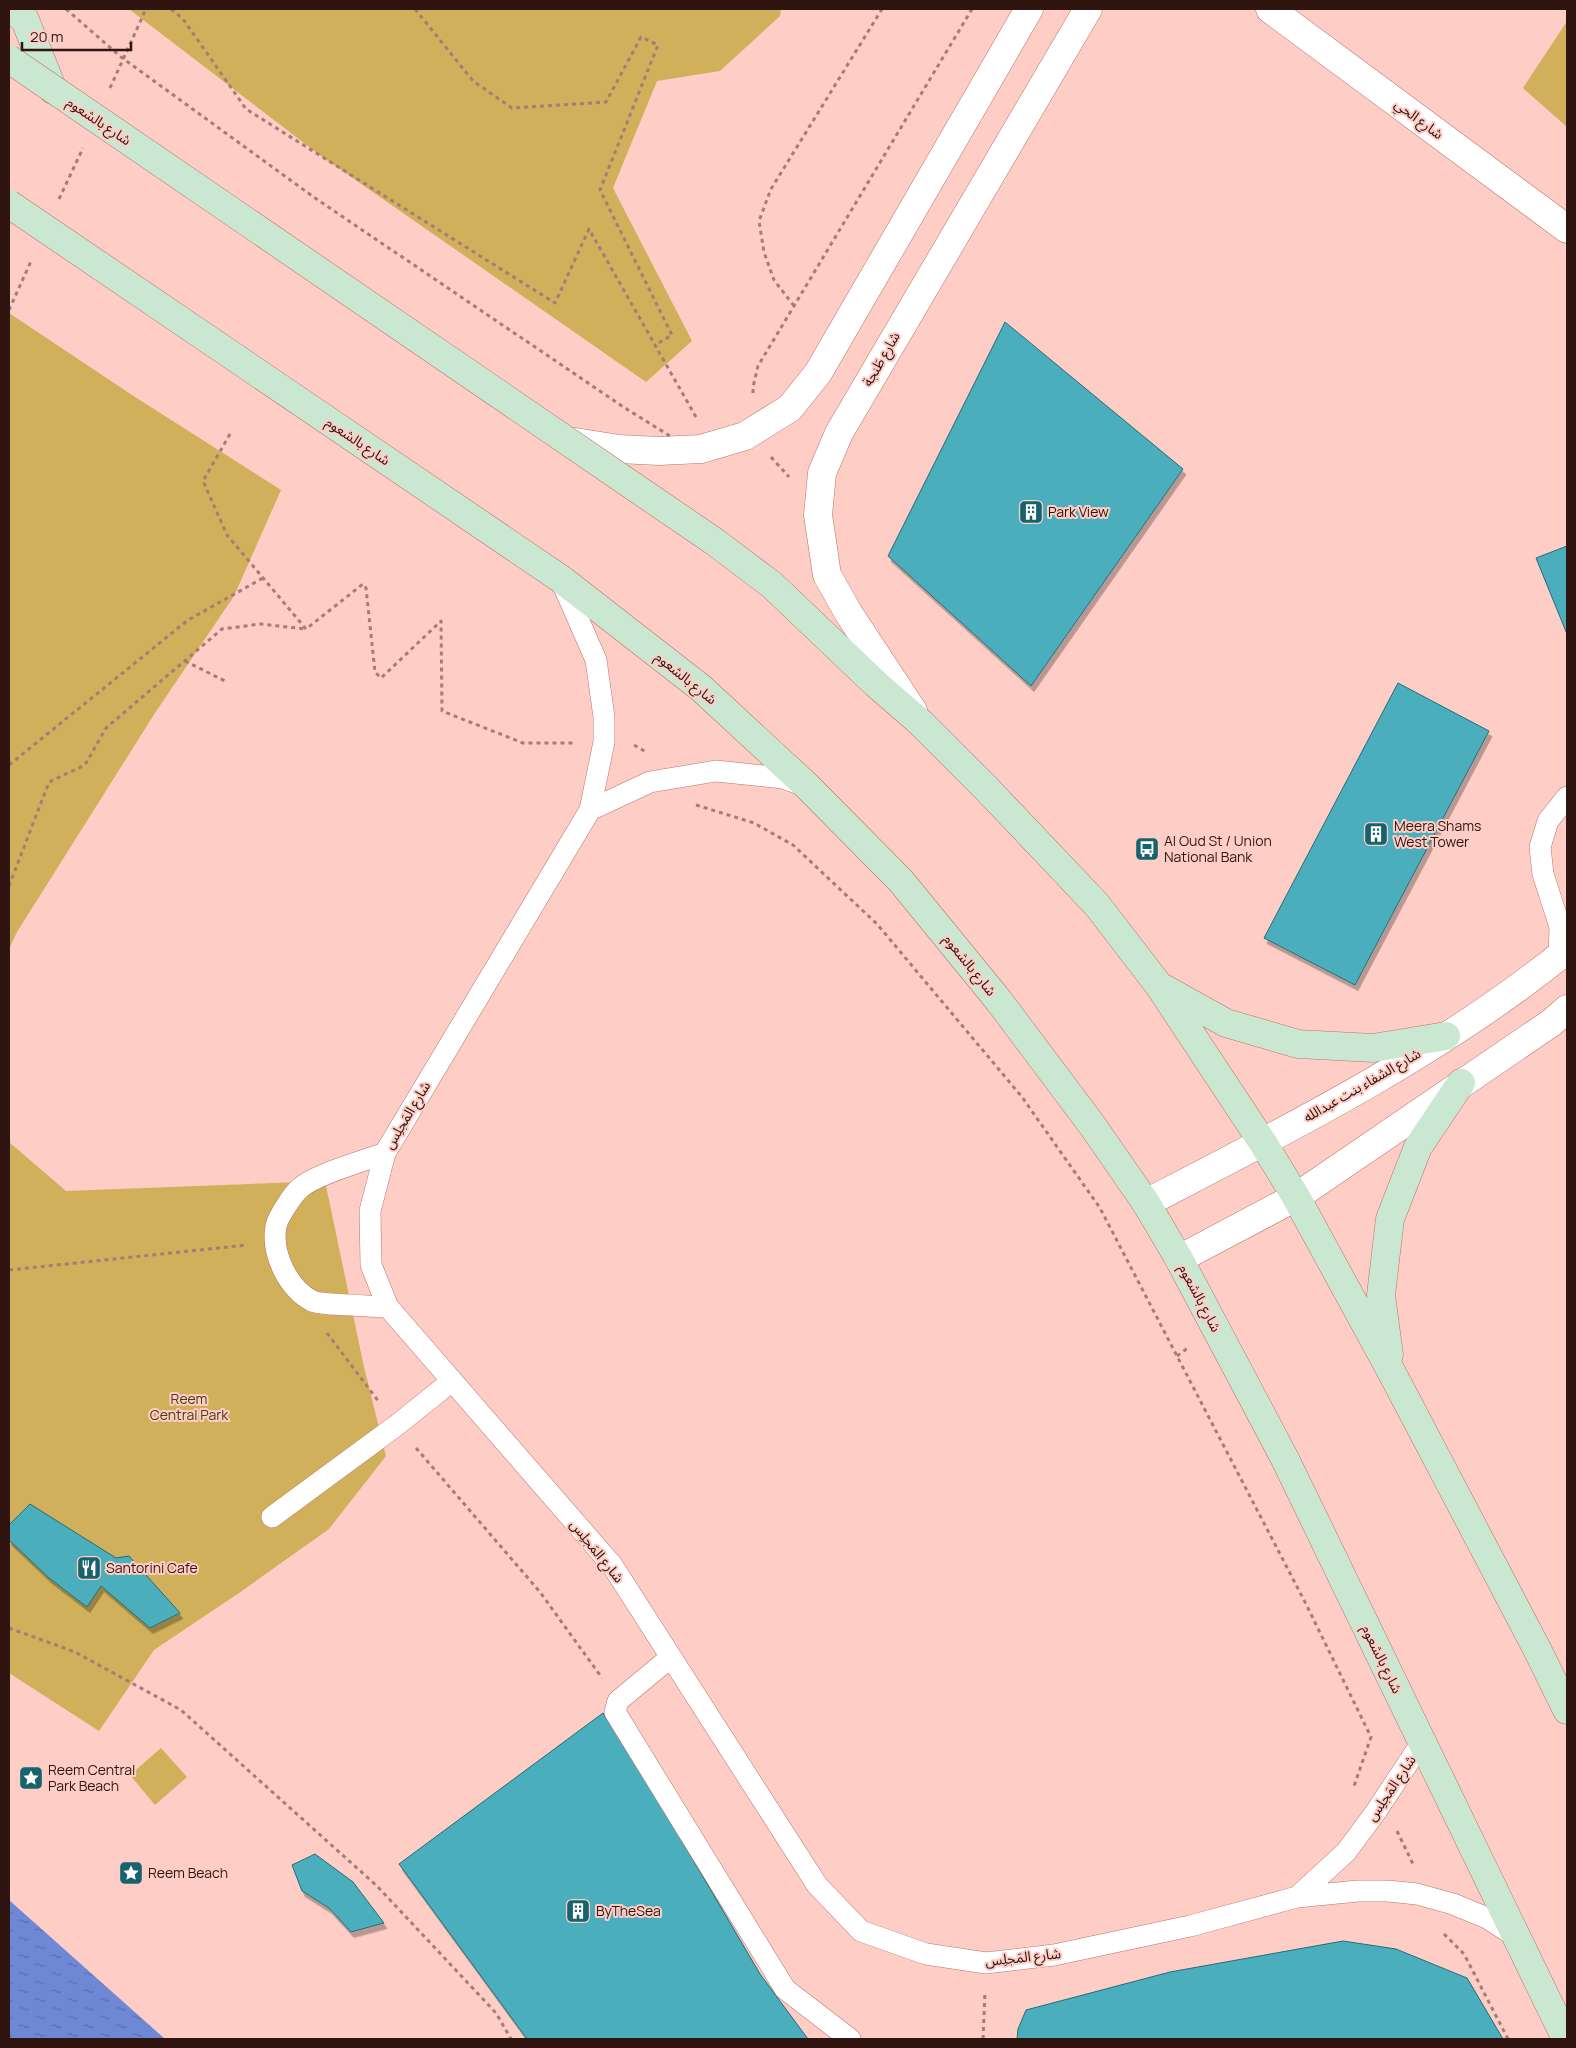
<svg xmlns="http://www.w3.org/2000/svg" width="1576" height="2048" font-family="Manrope,'Noto Sans Arabic',sans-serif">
	<defs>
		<pattern id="water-ripples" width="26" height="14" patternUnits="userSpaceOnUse" patternTransform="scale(1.25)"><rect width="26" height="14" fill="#6f88d5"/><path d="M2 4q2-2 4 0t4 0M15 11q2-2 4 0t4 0" fill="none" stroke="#5c6eab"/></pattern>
		<filter id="shadow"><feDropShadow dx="3" dy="5.5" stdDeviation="0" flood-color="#0004"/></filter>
	</defs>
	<rect width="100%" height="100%" fill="#fecec6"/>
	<!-- green -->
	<path fill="#d0b05a" d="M129,9H781L780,16L720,71L657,81L613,188L692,341L646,382L321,156Z
		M1567,21V127L1523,88Z
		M9,313L132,395L281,490L234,596L155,713L17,932L9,949Z
		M9,1142L66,1191L325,1181L364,1367L386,1456L329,1529L239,1593L154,1650L99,1731L9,1673Z
		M161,1748L187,1777L155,1805L130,1775Z"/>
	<!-- water -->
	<path fill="url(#water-ripples)" d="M9,1900L165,2039H9Z"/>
	<!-- building -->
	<path fill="#4caebd" stroke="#206d79" filter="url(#shadow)" d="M1005,322L1183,469L1031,686L888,556Z
		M1567,546V634L1536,558Z
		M1398,683L1489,731L1355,985L1264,938Z
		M30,1504L116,1558L129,1556L180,1613L150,1628L101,1586L87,1607L49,1578L9,1540V1525Z
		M603,1713L638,1766L760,1974L808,2039H527L399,1864Z
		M315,1854L353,1882L384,1923L351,1932L329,1908L302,1891L292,1865Z
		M1343,1941L1396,1949L1467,1978L1503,2039H1017L1018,2029L1026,2010L1170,1972Z"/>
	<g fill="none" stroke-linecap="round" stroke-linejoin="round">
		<defs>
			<path id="service" d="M561,580L596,660L604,717V742L590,810L385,1153L370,1211L371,1265L388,1307L612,1565L817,1885L861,1931L926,1954L986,1963L1054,1955L1190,1926L1297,1897L1358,1891H1388L1417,1894L1453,1904L1487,1918L1518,1938
				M590,810L650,782L716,771L783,778L806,786
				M1559,957L1560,927L1543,874L1540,847L1548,821L1567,797
				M385,1153C364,1161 316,1174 300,1188C293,1194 278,1217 276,1226C271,1254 288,1288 312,1301C320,1305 375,1306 388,1307
				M272,1517L397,1425L452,1381
				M671,1657L618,1701L615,1712L785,1989L850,2039
				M1297,1897L1346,1852L1375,1813L1422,1742"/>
			<path id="minor" d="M1270,9L1567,229
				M569,441L619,449L659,451L701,449L745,436L790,408L818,373L1029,9
				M913,711L849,614L827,575L818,515L822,473L839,433L1088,9
				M1146,1203C1291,1128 1440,1053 1567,950
				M1179,1259L1296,1197L1551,1023L1567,1009"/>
			<path id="secondary" d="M12,9L25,20L53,90
				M633,486L715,542L772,585L876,684L921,723L986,788L1097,905L1160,987L1263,1143L1296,1197L1391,1371L1537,1649L1567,1710
				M561,579L701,688L807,786L901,881L999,1001L1092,1125L1146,1203L1179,1259L1285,1459L1566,2039
				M1163,988L1226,1023L1298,1044L1373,1048L1446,1036
				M1389,1355L1381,1295L1390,1219L1418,1147L1461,1083"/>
		</defs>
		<!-- service casing -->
		<use href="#service" stroke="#bb7368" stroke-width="22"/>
		<!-- minor casing -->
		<use href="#minor" stroke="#bb7368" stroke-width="29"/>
		<!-- secondary casing -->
		<use href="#secondary" stroke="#bb7368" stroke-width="29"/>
		<!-- path -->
		<path stroke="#a47d77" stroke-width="3" stroke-dasharray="4 4" stroke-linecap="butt" d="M171,9L183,19L246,109L555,303L589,229L696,417
			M415,9L473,81L512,108L606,102L641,37L658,45L600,190L672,335L655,345
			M110,88L146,9
			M59,199L83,148
			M794,306L774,280L764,252L759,221L771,189L882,9
			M9,310L32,259
			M753,393V387L758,366L972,9
			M230,434L203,481L227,535L306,629L363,584L366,588L375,672L381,678L441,621L442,711L523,743H574
			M771,457L789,477
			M185,661L227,682
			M634,745L646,752
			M9,765L188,620L263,578
			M696,805L754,823L793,845L877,924L1022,1097L1100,1208L1306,1604L1371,1737L1353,1789
			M9,886L49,782L85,765L106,728L222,629L260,624L306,629
			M9,1270L247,1245
			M327,1333L379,1402
			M1177,1356L1189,1347
			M416,1448L540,1592L602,1678
			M9,1628L75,1652L181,1710L377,1886L496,2013L511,2039
			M1397,1831L1413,1864
			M1444,1934L1464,1954L1508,2039
			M983,2039L985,1992"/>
		<!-- service -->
		<use href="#service" stroke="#fff" stroke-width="21"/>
		<!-- minor -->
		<use href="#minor" stroke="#fff" stroke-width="28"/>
		<!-- secondary -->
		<use href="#secondary" stroke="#cae7d1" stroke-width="28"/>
		<defs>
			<path id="secondary-bridge" d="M9,59L633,486
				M9,204L561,579"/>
		</defs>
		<!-- secondary-bridge casing -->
		<use href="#secondary-bridge" stroke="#bb7368" stroke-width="29" stroke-linecap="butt"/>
		<!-- path-bridge -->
		<path stroke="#a47d77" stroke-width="3" stroke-dasharray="4 4" stroke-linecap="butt" d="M66,9L121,57L315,198L625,408L670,436"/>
		<!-- secondary-bridge -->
		<use href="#secondary-bridge" stroke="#cae7d1" stroke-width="28"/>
	</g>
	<!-- icons -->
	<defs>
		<symbol id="building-square" viewBox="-11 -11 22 22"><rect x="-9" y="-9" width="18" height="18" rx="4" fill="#16636e" stroke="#fecec6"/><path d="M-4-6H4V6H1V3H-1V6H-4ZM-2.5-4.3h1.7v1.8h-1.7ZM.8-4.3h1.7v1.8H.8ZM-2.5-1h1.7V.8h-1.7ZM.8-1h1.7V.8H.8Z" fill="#fff"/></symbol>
		<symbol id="bus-square" viewBox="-11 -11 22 22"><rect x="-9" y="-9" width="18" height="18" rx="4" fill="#16636e" stroke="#fecec6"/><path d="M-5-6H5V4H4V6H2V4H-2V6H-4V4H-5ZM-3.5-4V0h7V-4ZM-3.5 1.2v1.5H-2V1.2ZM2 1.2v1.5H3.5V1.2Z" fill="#fff"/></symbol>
		<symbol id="restaurant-square" viewBox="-11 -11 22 22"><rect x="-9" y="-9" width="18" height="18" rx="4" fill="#16636e" stroke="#fecec6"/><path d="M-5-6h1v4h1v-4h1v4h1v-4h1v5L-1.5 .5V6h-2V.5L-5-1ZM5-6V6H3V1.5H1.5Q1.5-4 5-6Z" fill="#fff"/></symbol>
		<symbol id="sight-square" viewBox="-11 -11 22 22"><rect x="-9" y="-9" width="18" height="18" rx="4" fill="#16636e" stroke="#fecec6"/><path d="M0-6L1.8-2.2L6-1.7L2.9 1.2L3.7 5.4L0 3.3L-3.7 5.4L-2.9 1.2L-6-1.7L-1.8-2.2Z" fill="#fff"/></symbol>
	</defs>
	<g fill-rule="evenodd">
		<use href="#building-square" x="1017" y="498" width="28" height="28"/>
		<use href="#building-square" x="1362" y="820" width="28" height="28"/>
		<use href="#bus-square" x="1133" y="835" width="28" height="28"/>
		<use href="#restaurant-square" x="75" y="1554" width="28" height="28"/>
		<use href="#sight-square" x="17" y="1764" width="28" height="28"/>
		<use href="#sight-square" x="117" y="1859" width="28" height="28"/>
		<use href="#building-square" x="564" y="1897" width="28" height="28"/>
	</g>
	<g text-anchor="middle" stroke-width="4" stroke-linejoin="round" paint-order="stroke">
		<!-- street labels -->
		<g font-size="14" fill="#301410" stroke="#fecec6">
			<text transform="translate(1419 119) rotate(37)" y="5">شارع الحي</text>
			<text transform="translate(99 121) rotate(34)" y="5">شارع بالشعوم</text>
			<text transform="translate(881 359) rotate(-60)" y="5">شارع طَنجة</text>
			<text transform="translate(358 441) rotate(34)" y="5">شارع بالشعوم</text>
			<text transform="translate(686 678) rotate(39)" y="5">شارع بالشعوم</text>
			<text transform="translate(970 965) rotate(51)" y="5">شارع بالشعوم</text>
			<text transform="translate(1362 1085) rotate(-30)" y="5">شارع الشفاء بنت عبدالله</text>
			<text transform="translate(407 1115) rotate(-59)" y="5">شارع المَجلِس</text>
			<text transform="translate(1200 1298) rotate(62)" y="5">شارع بالشعوم</text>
			<text transform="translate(597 1551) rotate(51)" y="5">شارع المَجلِس</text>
			<text transform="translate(1382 1659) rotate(64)" y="5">شارع بالشعوم</text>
			<text transform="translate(1391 1788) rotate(-56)" y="5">شارع المَجلِس</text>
			<text transform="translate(1023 1957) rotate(-6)" y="5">شارع المَجلِس</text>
		</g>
		<!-- poi labels -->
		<g font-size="14" fill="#301410" stroke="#fecec6" text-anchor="start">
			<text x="1048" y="517">Park View</text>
			<text x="1394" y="831">Meera Shams<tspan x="1394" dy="16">West Tower</tspan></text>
			<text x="1164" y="846">Al Oud St / Union<tspan x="1164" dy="16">National Bank</tspan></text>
			<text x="106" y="1573">Santorini Cafe</text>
			<text x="48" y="1775">Reem Central<tspan x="48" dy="16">Park Beach</tspan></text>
			<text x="148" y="1878">Reem Beach</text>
			<text x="596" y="1916">ByTheSea</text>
		</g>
		<!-- park labels -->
		<g font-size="14" fill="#493b12" stroke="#fecec6">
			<text x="189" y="1404">Reem<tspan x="189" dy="16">Central Park</tspan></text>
		</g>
	</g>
	<!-- border -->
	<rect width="1576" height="2048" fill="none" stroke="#301410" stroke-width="20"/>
	<!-- scale -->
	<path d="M22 42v8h109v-8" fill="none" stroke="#301410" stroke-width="2.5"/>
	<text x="30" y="42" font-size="15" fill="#301410" stroke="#fecec6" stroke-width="4" paint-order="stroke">20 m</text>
</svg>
